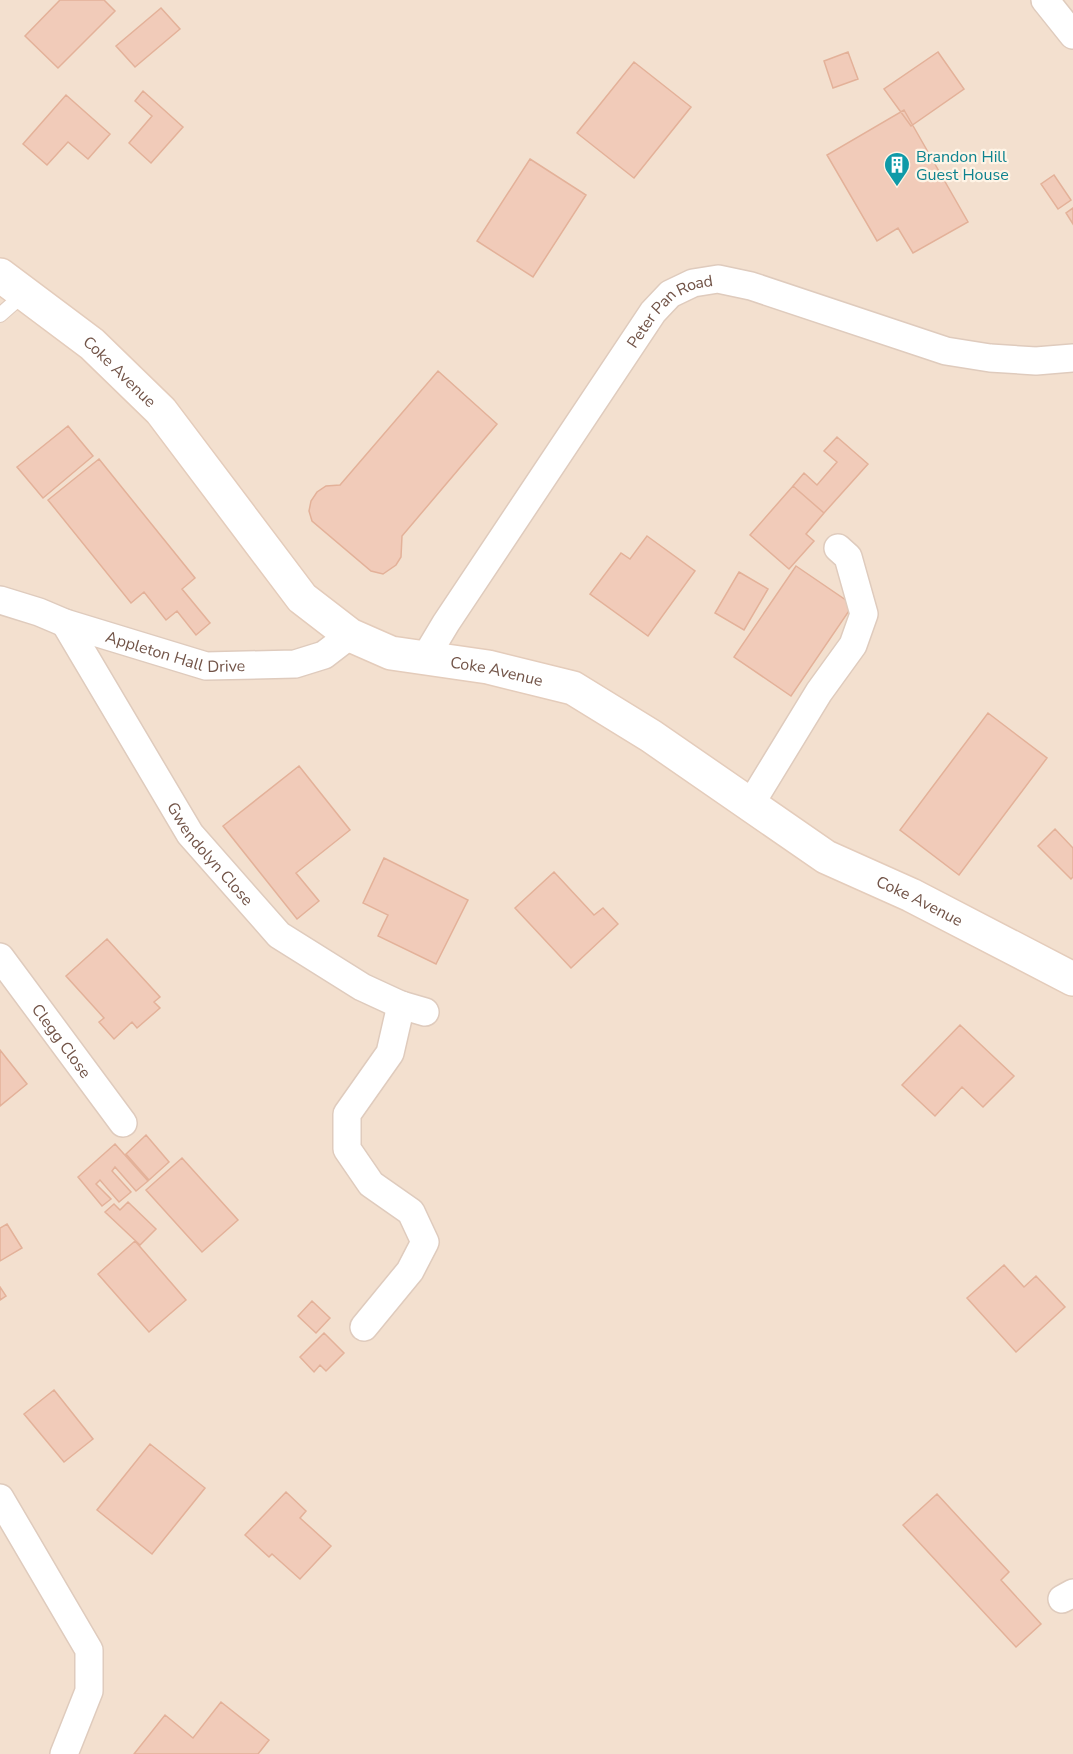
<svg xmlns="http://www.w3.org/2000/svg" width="1073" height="1754" font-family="'Nunito Sans',sans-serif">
	<rect width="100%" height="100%" fill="#fcefe0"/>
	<!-- residential -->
	<path fill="#f3e0cf" d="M0,0H1073V1754H0Z"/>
	<!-- building -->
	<path fill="#f1cbb9" stroke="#e3b199" stroke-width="1.5" d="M60,0H104L115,11L58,68L25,36Z
		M161,8L180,29L135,67L116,46Z
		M848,52L858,79L833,88L824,61Z
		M938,52L964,89L911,126L884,89Z
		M634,62L691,107L634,178L577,133Z
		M143,91L183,127L151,163L129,143L152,116L135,101Z
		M66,95L110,134L88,159L68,142L47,165L23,144Z
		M904,110L968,222L913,253L898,228L877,241L827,155Z
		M530,159L586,195L533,277L477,241Z
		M1054,175L1071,200L1058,209L1041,184Z
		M1073,208V224L1066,213Z
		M438,371L497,424L402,536L401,557L396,565L383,574L371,571L312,521L309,511L311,501L317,492L326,486L340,485Z
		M68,426L93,456L43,498L17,467Z
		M837,437L868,464L824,513L793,486L804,473L817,485L837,462L824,451Z
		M99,459L195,578L182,589L210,623L196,635L177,611L166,620L144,592L131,603L48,500Z
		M793,486L824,513L806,534L814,541L789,569L750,535Z
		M647,536L695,571L648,636L590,594L621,553L630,559Z
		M796,566L853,605L791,696L734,657Z
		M739,572L768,589L744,630L715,613Z
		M988,713L1047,758L959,875L900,830Z
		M299,766L350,830L296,873L319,901L297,919L223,826Z
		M1055,829L1073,848V877L1071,879L1038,846Z
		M384,858L468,900L436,964L378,936L388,915L363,903Z
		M554,872L594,915L603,908L618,924L571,968L515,908Z
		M107,939L160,997L154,1002L160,1008L137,1028L132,1022L114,1039L99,1022L104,1018L66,976Z
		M960,1025L1014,1076L983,1107L962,1087L935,1116L902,1085Z
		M0,1050L27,1084L0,1106Z
		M146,1135L169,1162L149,1180L126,1154Z
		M115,1144L148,1181L136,1191L115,1167L112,1171L131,1192L119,1202L100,1180L96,1184L111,1199L102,1206L78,1177Z
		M182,1158L238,1220L202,1252L146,1190Z
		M128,1202L156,1229L140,1245L105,1212L114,1204L120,1210Z
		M7,1224L22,1248L0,1261V1228Z
		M135,1241L186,1300L149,1332L98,1274Z
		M1004,1265L1024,1287L1036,1276L1065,1307L1016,1352L967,1298Z
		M0,1287L6,1296L0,1300Z
		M312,1301L330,1318L316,1333L298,1316Z
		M324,1333L344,1353L326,1371L320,1365L314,1372L300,1357Z
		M54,1390L93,1439L64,1462L24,1414Z
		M150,1444L205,1488L152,1554L97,1510Z
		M286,1492L306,1511L300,1518L331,1546L300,1579L272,1554L269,1557L245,1535Z
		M937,1494L1009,1572L1001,1580L1041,1624L1016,1647L903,1525Z
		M221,1702L269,1740L258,1754H134L165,1715L193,1738Z"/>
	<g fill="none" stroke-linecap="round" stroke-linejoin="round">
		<defs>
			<path id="lane" d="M0,315L25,293"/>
			<g id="street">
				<path d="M1045,0L1073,35"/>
				<path id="s1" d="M0,600L39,612L65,623L206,666L295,664L324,655L350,635"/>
				<path id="s2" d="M65,623L190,834L279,935L362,987L401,1005L425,1012"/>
				<path id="s3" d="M425,658L446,623L653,312L670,294L693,283L718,279L751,286L946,351L990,358L1036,361L1073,358"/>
				<path d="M750,805L819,692L853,645L864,614L848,557L838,548"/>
				<path id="s4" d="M0,957L123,1123"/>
				<path d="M364,1327L410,1271L425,1242L411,1212L371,1184L347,1149V1114L390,1053L401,1005"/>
				<path d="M0,1498L89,1650V1691L64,1754"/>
				<path d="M1062,1599L1073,1593"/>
			</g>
			<g id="secondary">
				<path id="s5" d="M0,275L92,344L161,411L302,598L350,635L391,653L488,667L573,688L651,736L826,857L911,895L1073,979"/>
			</g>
		</defs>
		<!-- lane casing -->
		<use href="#lane" stroke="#dfcbbd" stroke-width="16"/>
		<!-- street casing -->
		<use href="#street" stroke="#dfcbbd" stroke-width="30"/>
		<!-- secondary casing -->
		<use href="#secondary" stroke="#e4ccbb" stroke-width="36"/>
		<!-- lane -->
		<use href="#lane" stroke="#fff" stroke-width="14"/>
		<!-- street -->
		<use href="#street" stroke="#fff" stroke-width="27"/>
		<!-- secondary -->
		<use href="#secondary" stroke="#fff" stroke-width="33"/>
	</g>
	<!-- icons -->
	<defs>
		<symbol id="building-pin" viewBox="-11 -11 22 30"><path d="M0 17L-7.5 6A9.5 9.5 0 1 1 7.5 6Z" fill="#0f9aa8" stroke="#fff4e6"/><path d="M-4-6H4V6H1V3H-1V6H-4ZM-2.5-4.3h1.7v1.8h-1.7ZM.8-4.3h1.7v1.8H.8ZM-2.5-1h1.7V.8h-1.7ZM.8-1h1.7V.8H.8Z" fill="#fff"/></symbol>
	</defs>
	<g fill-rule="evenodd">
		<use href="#building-pin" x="882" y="150" width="30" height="40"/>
	</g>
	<g text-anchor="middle" stroke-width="4.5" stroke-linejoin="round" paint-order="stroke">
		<!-- culture labels -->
		<g font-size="16" fill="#0d838f" stroke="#fff4e6" text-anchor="start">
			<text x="916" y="162">Brandon Hill<tspan x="916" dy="18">Guest House</tspan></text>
		</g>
		<!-- street labels -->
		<g font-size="16" fill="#725448" stroke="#fff4e6">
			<text dy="6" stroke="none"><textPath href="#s3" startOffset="429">Peter Pan Road</textPath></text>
			<text dy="6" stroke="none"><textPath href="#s5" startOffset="154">Coke Avenue</textPath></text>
			<text dy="6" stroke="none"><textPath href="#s1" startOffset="184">Appleton Hall Drive</textPath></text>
			<text dy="6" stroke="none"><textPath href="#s5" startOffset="658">Coke Avenue</textPath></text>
			<text dy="6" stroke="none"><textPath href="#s2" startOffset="273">Gwendolyn Close</textPath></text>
			<text dy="6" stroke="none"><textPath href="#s5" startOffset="1144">Coke Avenue</textPath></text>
			<text dy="6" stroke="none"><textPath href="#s4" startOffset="104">Clegg Close</textPath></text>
		</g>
	</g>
</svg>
